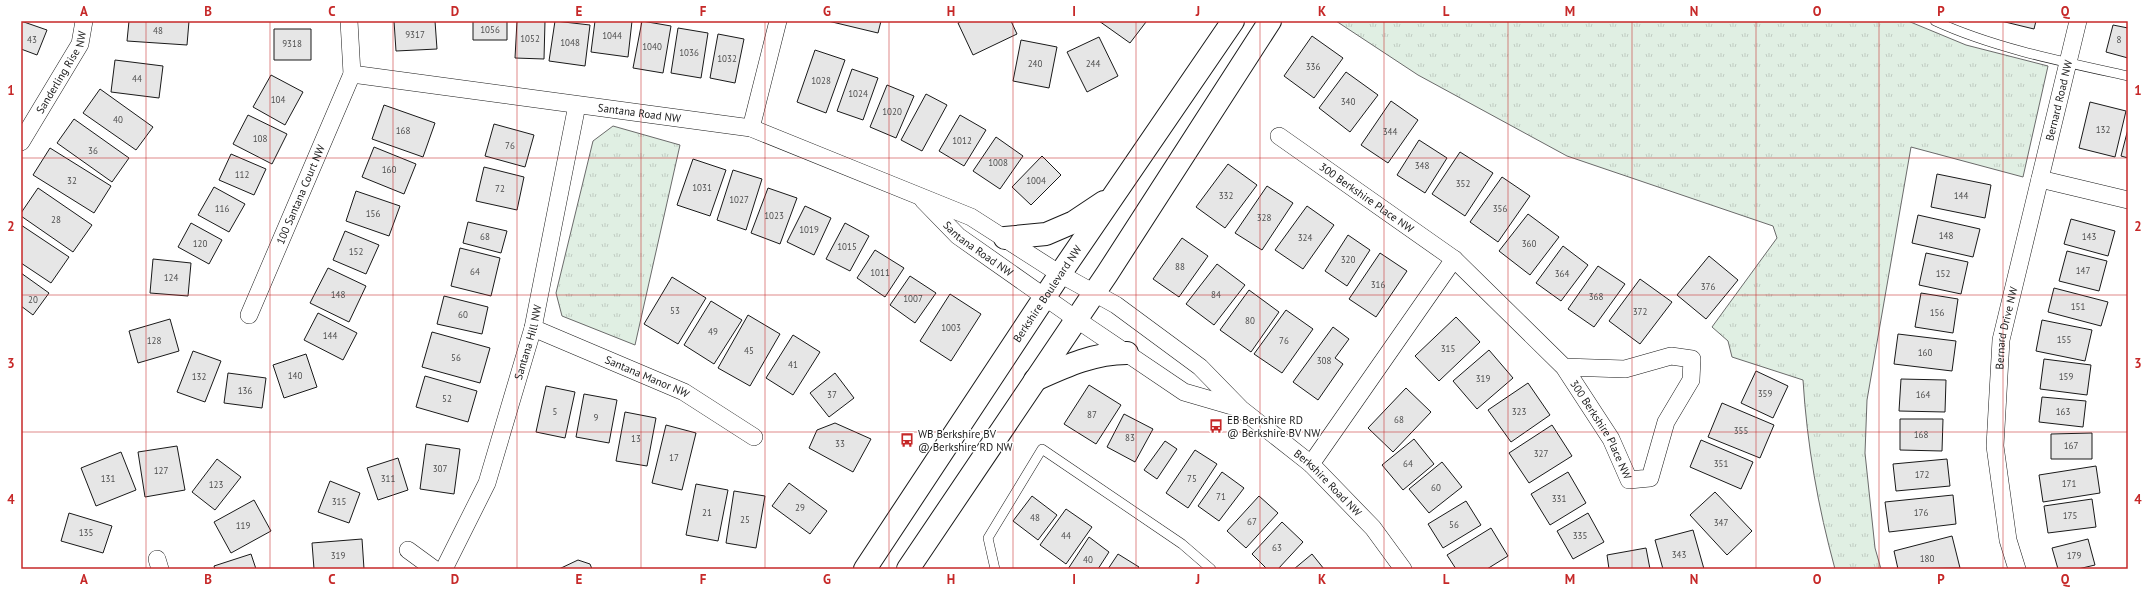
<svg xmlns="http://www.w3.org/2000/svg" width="2149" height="590" font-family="'PT Sans',sans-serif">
	<defs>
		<pattern id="park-tufts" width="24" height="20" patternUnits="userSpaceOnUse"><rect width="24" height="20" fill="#e0efe3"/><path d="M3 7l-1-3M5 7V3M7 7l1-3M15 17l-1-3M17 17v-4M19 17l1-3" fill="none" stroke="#c0ccc2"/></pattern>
	</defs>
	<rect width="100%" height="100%" fill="#fff"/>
	<!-- park -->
	<path fill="url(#park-tufts)" stroke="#6a6a6a" d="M1336,21H1908L1966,45L2048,66L2023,177L1911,147L1867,400L1865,453L1875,548L1881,569H1835C1818,507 1807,445 1803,380L1732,357L1728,341L1712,327L1777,238L1773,226L1567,156L1418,75Z
		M613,126L680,145L635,345L562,316L556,293L593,141Z"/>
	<!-- building -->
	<path fill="#e6e6e6" stroke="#1a1a1a" d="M21,21L47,30L37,55L21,49Z
		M129,21H189L187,45L127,41Z
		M394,21H435L437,49L396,51Z
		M473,21H507V40H473Z
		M517,21H545L544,59L515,58Z
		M555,21L590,25L585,66L549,61Z
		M595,21H632L628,57L591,52Z
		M642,21L671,26L663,73L633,68Z
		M828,21H881L878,33Z
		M962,21H1011L1017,34L973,55L958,23Z
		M1099,21H1145L1146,22L1130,43Z
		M2001,21H2036L2034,29Z
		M2113,25L2128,28V58L2106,52Z
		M678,28L708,33L701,78L671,73Z
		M274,29H311V60H274Z
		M718,34L744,39L735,83L710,78Z
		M1312,36L1343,58L1314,98L1284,76Z
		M1099,37L1118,76L1087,92L1067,52Z
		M1021,40L1057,47L1049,88L1013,81Z
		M815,50L845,60L826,113L797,102Z
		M115,60L163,66L159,98L111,92Z
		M852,69L878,78L863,120L837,111Z
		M1346,72L1378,95L1350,132L1319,108Z
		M271,75L303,92L285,125L253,107Z
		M887,85L914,96L896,138L870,127Z
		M100,89L153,127L136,150L83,113Z
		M926,94L947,105L922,151L901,140Z
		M1391,101L1418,120L1388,163L1361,145Z
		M2090,102L2126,111L2115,157L2079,148Z
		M384,105L435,123L423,157L372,139Z
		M248,115L287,134L272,164L233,144Z
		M960,115L986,130L964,166L939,151Z
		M74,119L129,158L112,182L57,143Z
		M494,124L534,135L525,167L485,156Z
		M2128,129V158L2121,156Z
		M996,137L1023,156L1000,189L973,171Z
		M1419,140L1447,158L1425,193L1397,175Z
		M374,147L416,164L404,194L362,177Z
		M50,148L111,186L94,213L33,175Z
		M1460,152L1493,173L1465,216L1432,194Z
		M231,154L266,169L254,195L219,180Z
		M1042,156L1061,175L1031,205L1012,187Z
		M693,159L726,170L710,216L677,205Z
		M1228,164L1257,185L1225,228L1196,207Z
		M484,167L524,177L517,210L476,201Z
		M733,170L762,179L746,230L717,220Z
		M1937,174L1991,185L1985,218L1931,207Z
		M1502,177L1530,196L1498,242L1470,222Z
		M1267,186L1293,203L1262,250L1235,233Z
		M214,187L245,204L229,232L198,215Z
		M38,188L92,225L73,252L21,216V213Z
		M768,188L797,198L780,244L751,233Z
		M356,191L400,206L389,236L346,221Z
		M805,206L831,218L814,255L787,242Z
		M1307,206L1334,225L1303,269L1275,250Z
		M1528,214L1559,237L1530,275L1499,251Z
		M1918,215L1980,229L1973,257L1912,243Z
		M2071,219L2115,231L2108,256L2064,244Z
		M468,222L507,231L501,253L463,243Z
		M191,223L222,240L209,264L178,247Z
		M845,223L869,236L850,271L826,259Z
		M21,225L69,257L51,283L21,263Z
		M345,231L379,245L366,274L333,260Z
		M1348,235L1370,250L1347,286L1325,271Z
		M1182,238L1208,256L1179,297L1153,279Z
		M1563,246L1588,265L1561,301L1536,283Z
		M460,248L500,258L491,296L451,286Z
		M875,250L904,268L885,297L857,278Z
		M2067,251L2107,261L2099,291L2059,281Z
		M1380,253L1407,271L1376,317L1349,299Z
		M1926,253L1968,262L1961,294L1919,285Z
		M1709,256L1738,280L1706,319L1677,295Z
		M153,259L191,263L188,296L150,293Z
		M1217,264L1245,285L1214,325L1186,304Z
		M1598,266L1625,284L1594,327L1568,309Z
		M328,268L366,286L349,322L310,303Z
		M21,273L49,293L33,315L21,306Z
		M910,276L936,293L915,323L890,305Z
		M672,277L706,298L678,344L644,324Z
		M1640,279L1672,302L1640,344L1609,321Z
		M2054,288L2108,302L2101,326L2048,312Z
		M1249,290L1279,312L1251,352L1220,330Z
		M1921,293L1958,299L1953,333L1915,327Z
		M950,294L981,314L951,361L920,341Z
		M444,296L488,307L482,334L437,324Z
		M711,301L742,320L714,364L684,345Z
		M1286,310L1313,329L1282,373L1254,354Z
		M318,313L357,333L343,360L304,340Z
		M748,315L780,334L750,386L718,368Z
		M1456,317L1480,342L1439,381L1415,356Z
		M170,319L179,351L138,363L129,331Z
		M2042,320L2092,330L2085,361L2036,351Z
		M1333,327L1349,339L1335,358L1343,364L1318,400L1293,382Z
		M432,332L490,348L480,383L422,367Z
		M1898,334L1956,341L1952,371L1894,364Z
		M793,335L820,352L793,395L766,378Z
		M1489,350L1513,378L1477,409L1453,381Z
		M193,351L221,361L205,402L177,392Z
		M306,354L317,387L284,398L273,365Z
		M2044,359L2091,365L2087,395L2040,389Z
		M1756,371L1788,386L1773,418L1741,403Z
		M228,373L266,378L262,408L224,403Z
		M835,373L854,398L829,417L810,393Z
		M425,376L477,391L468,422L416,407Z
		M1901,379L1946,380L1945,412L1899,411Z
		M1528,383L1550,415L1511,442L1488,410Z
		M1089,385L1121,405L1096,444L1064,424Z
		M546,386L575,392L565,438L536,432Z
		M1406,388L1431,412L1393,452L1368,428Z
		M584,394L617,400L609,443L576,437Z
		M2042,397L2086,401L2083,427L2039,422Z
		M1722,403L1774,425L1760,458L1708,437Z
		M625,412L656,418L647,466L616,461Z
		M1124,414L1153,429L1135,462L1107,447Z
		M1900,419H1943L1942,451L1900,450Z
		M835,423L871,439L853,472L809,448L817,430Z
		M666,425L696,433L682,490L652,483Z
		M1552,425L1572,456L1529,483L1509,453Z
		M2092,433V459H2051V434Z
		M1414,439L1434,464L1403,490L1382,465Z
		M1701,440L1753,462L1741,489L1690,467Z
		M1165,441L1177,449L1157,479L1144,470Z
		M426,444L460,449L454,494L420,489Z
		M177,446L185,490L145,497L138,452Z
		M1195,450L1217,464L1188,508L1166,493Z
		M121,452L136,490L96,506L81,468Z
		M398,458L408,490L378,500L367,468Z
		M217,459L241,477L215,510L192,492Z
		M1947,459L1950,486L1896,491L1893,464Z
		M1442,462L1462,487L1429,513L1409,489Z
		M2096,466L2100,493L2043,502L2039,475Z
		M1222,472L1244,488L1219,521L1198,506Z
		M1568,472L1586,503L1550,525L1531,494Z
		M330,481L360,493L349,523L318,512Z
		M789,483L827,511L810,534L772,506Z
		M696,484L728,490L718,541L686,535Z
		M734,491L765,496L756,548L726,543Z
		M1715,492L1752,531L1727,555L1690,515Z
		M1953,495L1956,524L1889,532L1885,502Z
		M1032,496L1057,515L1038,540L1013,521Z
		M1259,496L1278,513L1246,548L1227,531Z
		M2092,499L2096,527L2048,533L2044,506Z
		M254,500L271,531L231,553L214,522Z
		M1466,501L1481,525L1443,548L1428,524Z
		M1066,509L1092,527L1066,564L1040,545Z
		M69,513L112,526L103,553L61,541Z
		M1588,513L1604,542L1573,559L1557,531Z
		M1282,522L1303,542L1278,569H1267L1252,554Z
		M1491,528L1508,556L1487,569H1456L1447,555Z
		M1693,530L1704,569H1663L1655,540Z
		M1952,536L1960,568L1898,569L1894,551Z
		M1089,537L1109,552L1098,569H1068Z
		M362,539L364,569H314L312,543Z
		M2088,539L2095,565L2078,569H2058L2052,548Z
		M1646,548L1650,569H1609L1607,555Z
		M251,554L256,569H215L214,566Z
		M1118,554L1139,567L1137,569H1108Z
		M1312,554L1324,569H1294Z
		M578,560L590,564L592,569H559Z"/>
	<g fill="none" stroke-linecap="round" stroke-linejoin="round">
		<defs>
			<path id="service" d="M1935,21C1994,48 2064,62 2128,76
				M995,569L988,538L1042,449L1182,544L1211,569"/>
			<g id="minor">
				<path id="s1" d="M352,74L751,128L971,217L1060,274L1116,305L1200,367L1241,409L1311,464L1373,528L1403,569"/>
				<path d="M751,128L778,21"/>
				<path id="s2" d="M1279,136L1454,259L1564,367L1611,439L1629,480L1650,478L1666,422L1691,380L1692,359L1671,356L1625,369L1564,367"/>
				<path id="s3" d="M21,142L80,44L84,21"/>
				<path d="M2040,179L2128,200"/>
				<path id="s4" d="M923,200L958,236L1076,319L1184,392L1239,408"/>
				<path id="s5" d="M249,315L352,74L349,21"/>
				<path id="s6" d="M533,328L684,392L754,437"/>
				<path d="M1311,464L1454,259"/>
				<path d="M408,550L434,569"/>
				<path d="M157,559L160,569"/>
				<path id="s7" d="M444,569L487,483L533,328L577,105"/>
				<path id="s8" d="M2017,569L2008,540L1995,446L2001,340L2078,21"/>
			</g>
			<g id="secondary">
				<path d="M1005,238L1046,234L1074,222L1104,202"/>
				<path d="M1035,380C1066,366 1094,353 1127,353"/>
				<path id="s9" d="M865,569L1060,274L1233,21"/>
				<path d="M908,569L1107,274L1270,21"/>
			</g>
		</defs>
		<!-- service casing -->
		<use href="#service" stroke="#1a1a1a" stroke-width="10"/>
		<!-- minor casing -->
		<use href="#minor" stroke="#1a1a1a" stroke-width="18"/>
		<!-- secondary casing -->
		<use href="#secondary" stroke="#1a1a1a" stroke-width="24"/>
		<!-- service -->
		<use href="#service" stroke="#fff" stroke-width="9"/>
		<!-- minor -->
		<use href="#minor" stroke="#fff" stroke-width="17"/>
		<!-- secondary -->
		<use href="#secondary" stroke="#fff" stroke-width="22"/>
	</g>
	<!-- grid -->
	<path fill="none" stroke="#c62828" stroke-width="1" stroke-opacity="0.55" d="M146,21V569M270,21V569M393,21V569M517,21V569M641,21V569M765,21V569M889,21V569M1013,21V569M1136,21V569M1260,21V569M1384,21V569M1508,21V569M1632,21V569M1756,21V569M1879,21V569M2003,21V569M21,158H2128M21,295H2128M21,432H2128"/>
	<!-- icons -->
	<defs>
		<symbol id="bus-bare" viewBox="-9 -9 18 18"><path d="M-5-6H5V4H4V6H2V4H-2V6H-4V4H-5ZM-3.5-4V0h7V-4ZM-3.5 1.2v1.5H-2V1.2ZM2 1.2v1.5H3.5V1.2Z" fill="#c62828" stroke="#fff" stroke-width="2.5" paint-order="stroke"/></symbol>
	</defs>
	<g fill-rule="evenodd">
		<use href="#bus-bare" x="1206" y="416" width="20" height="20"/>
		<use href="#bus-bare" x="897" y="430" width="20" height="20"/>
	</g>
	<g text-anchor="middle" stroke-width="3" stroke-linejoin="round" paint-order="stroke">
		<!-- number labels -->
		<g font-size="9" fill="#4d4d4d">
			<text x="490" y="33">1056</text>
			<text x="158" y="34">48</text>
			<text x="415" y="38">9317</text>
			<text x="612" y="39">1044</text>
			<text x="530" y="42">1052</text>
			<text x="32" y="43">43</text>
			<text x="2119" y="43">8</text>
			<text x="570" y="46">1048</text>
			<text x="292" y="47">9318</text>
			<text x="652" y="50">1040</text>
			<text x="689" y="56">1036</text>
			<text x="727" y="62">1032</text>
			<text x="1035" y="67">240</text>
			<text x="1093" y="67">244</text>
			<text x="1313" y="70">336</text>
			<text x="137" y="82">44</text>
			<text x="821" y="84">1028</text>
			<text x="858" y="97">1024</text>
			<text x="278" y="103">104</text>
			<text x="1348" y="105">340</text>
			<text x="892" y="115">1020</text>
			<text x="118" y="123">40</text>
			<text x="2103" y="133">132</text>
			<text x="403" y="134">168</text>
			<text x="1390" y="135">344</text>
			<text x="260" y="142">108</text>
			<text x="962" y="144">1012</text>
			<text x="510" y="149">76</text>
			<text x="93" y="154">36</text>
			<text x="998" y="166">1008</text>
			<text x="1422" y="169">348</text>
			<text x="389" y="173">160</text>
			<text x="242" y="178">112</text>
			<text x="72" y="184">32</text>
			<text x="1036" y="184">1004</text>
			<text x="1463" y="187">352</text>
			<text x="702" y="191">1031</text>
			<text x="500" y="192">72</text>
			<text x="1226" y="199">332</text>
			<text x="1961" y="199">144</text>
			<text x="739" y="203">1027</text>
			<text x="222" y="212">116</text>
			<text x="1500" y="212">356</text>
			<text x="373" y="217">156</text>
			<text x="774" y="219">1023</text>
			<text x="1264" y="221">328</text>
			<text x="56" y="223">28</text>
			<text x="809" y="233">1019</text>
			<text x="1946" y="239">148</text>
			<text x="485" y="240">68</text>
			<text x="2089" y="240">143</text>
			<text x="1305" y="241">324</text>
			<text x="200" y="247">120</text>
			<text x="1529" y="247">360</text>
			<text x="847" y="250">1015</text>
			<text x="356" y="255">152</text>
			<text x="1348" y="263">320</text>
			<text x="1180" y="270">88</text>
			<text x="2083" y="274">147</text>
			<text x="475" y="275">64</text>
			<text x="880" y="276">1011</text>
			<text x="1562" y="277">364</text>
			<text x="1943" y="277">152</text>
			<text x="171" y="281">124</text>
			<text x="1378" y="288">316</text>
			<text x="1708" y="290">376</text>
			<text x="338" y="298">148</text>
			<text x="1216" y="298">84</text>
			<text x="1596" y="300">368</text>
			<text x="913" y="302">1007</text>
			<text x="33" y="303">20</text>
			<text x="2078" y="310">151</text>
			<text x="675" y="314">53</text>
			<text x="1640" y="315">372</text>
			<text x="1937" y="316">156</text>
			<text x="463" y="318">60</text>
			<text x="1250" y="324">80</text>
			<text x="951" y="331">1003</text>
			<text x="713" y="335">49</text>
			<text x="330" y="339">144</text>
			<text x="2064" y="343">155</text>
			<text x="154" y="344">128</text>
			<text x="1284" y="344">76</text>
			<text x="1448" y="352">315</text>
			<text x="749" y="354">45</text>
			<text x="1925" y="356">160</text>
			<text x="456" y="361">56</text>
			<text x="1324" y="364">308</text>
			<text x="793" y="368">41</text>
			<text x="295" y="379">140</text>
			<text x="199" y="380">132</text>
			<text x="2066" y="380">159</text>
			<text x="1483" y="382">319</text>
			<text x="245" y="394">136</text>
			<text x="1765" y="397">359</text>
			<text x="832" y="398">37</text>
			<text x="1923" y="398">164</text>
			<text x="447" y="402">52</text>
			<text x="555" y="415">5</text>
			<text x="1519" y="415">323</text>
			<text x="2063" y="415">163</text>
			<text x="1092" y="418">87</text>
			<text x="596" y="421">9</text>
			<text x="1399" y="423">68</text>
			<text x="1741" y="434">355</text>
			<text x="1921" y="438">168</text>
			<text x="1130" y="441">83</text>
			<text x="636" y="442">13</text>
			<text x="840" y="447">33</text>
			<text x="2071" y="449">167</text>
			<text x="1541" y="457">327</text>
			<text x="674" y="461">17</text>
			<text x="1408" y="467">64</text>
			<text x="1721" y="467">351</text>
			<text x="440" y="472">307</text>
			<text x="161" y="474">127</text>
			<text x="1922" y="478">172</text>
			<text x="108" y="482">131</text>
			<text x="388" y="482">311</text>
			<text x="1192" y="482">75</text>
			<text x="2069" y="487">171</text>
			<text x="216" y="488">123</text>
			<text x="1436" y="491">60</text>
			<text x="1221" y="500">71</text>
			<text x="1559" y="502">331</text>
			<text x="339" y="505">315</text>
			<text x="800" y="511">29</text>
			<text x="707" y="516">21</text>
			<text x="1921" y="516">176</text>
			<text x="2070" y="519">175</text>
			<text x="1035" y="521">48</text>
			<text x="745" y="523">25</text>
			<text x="1252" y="525">67</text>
			<text x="1721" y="526">347</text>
			<text x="1454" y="528">56</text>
			<text x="243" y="529">119</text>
			<text x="86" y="536">135</text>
			<text x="1066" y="539">44</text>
			<text x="1580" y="539">335</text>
			<text x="1277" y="551">63</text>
			<text x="1679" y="558">343</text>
			<text x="338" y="559">319</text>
			<text x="2074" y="559">179</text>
			<text x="1927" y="562">180</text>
			<text x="1088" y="563">40</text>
		</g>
		<!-- street labels -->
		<g font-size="11" fill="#1a1a1a" stroke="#fff">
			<text dy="4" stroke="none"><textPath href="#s3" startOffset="81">Sanderling Rise NW</textPath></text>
			<text dy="4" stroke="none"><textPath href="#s8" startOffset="478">Bernard Road NW</textPath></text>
			<text dy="4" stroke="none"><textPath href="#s1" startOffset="290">Santana Road NW</textPath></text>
			<text dy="4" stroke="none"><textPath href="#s5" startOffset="131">100 Santana Court NW</textPath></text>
			<text dy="4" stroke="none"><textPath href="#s2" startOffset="107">300 Berkshire Place NW</textPath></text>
			<text dy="4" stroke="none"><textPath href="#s4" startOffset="74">Santana Road NW</textPath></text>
			<text dy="4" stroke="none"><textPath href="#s9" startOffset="330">Berkshire Boulevard NW</textPath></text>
			<text dy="4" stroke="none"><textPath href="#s8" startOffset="244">Bernard Drive NW</textPath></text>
			<text dy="4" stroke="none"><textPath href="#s7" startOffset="243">Santana Hill NW</textPath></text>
			<text dy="4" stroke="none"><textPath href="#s6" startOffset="124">Santana Manor NW</textPath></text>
			<text dy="4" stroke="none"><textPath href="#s2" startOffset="441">300 Berkshire Place NW</textPath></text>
			<text dy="4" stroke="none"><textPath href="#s1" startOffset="1087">Berkshire Road NW</textPath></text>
		</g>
		<!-- poi labels -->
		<g font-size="11" fill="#1a1a1a" stroke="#fff" text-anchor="start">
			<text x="1227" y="424">EB Berkshire RD<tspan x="1227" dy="13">@ Berkshire BV NW</tspan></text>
			<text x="918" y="438">WB Berkshire BV<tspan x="918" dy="13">@ Berkshire RD NW</tspan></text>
		</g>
	</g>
	<!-- border -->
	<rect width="2149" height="590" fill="none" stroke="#ffffff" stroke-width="44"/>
	<rect x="22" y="22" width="2105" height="546" fill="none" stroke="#c62828" stroke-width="1.5"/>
	<g font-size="13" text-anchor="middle" font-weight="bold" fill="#c62828">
		<text x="84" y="16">A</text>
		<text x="208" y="16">B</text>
		<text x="332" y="16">C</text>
		<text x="455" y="16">D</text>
		<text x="579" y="16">E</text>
		<text x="703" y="16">F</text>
		<text x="827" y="16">G</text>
		<text x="951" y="16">H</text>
		<text x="1074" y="16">I</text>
		<text x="1198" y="16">J</text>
		<text x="1322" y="16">K</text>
		<text x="1446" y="16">L</text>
		<text x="1570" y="16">M</text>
		<text x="1694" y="16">N</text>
		<text x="1817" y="16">O</text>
		<text x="1941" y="16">P</text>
		<text x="2065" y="16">Q</text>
		<text x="11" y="95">1</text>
		<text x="2138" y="95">1</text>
		<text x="11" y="231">2</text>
		<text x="2138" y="231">2</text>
		<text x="11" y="368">3</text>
		<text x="2138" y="368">3</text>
		<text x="11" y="504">4</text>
		<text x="2138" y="504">4</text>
		<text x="84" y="584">A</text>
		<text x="208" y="584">B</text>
		<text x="332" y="584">C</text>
		<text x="455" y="584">D</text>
		<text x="579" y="584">E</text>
		<text x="703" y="584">F</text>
		<text x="827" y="584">G</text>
		<text x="951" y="584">H</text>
		<text x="1074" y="584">I</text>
		<text x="1198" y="584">J</text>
		<text x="1322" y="584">K</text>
		<text x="1446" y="584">L</text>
		<text x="1570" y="584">M</text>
		<text x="1694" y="584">N</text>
		<text x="1817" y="584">O</text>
		<text x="1941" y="584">P</text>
		<text x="2065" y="584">Q</text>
	</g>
</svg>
